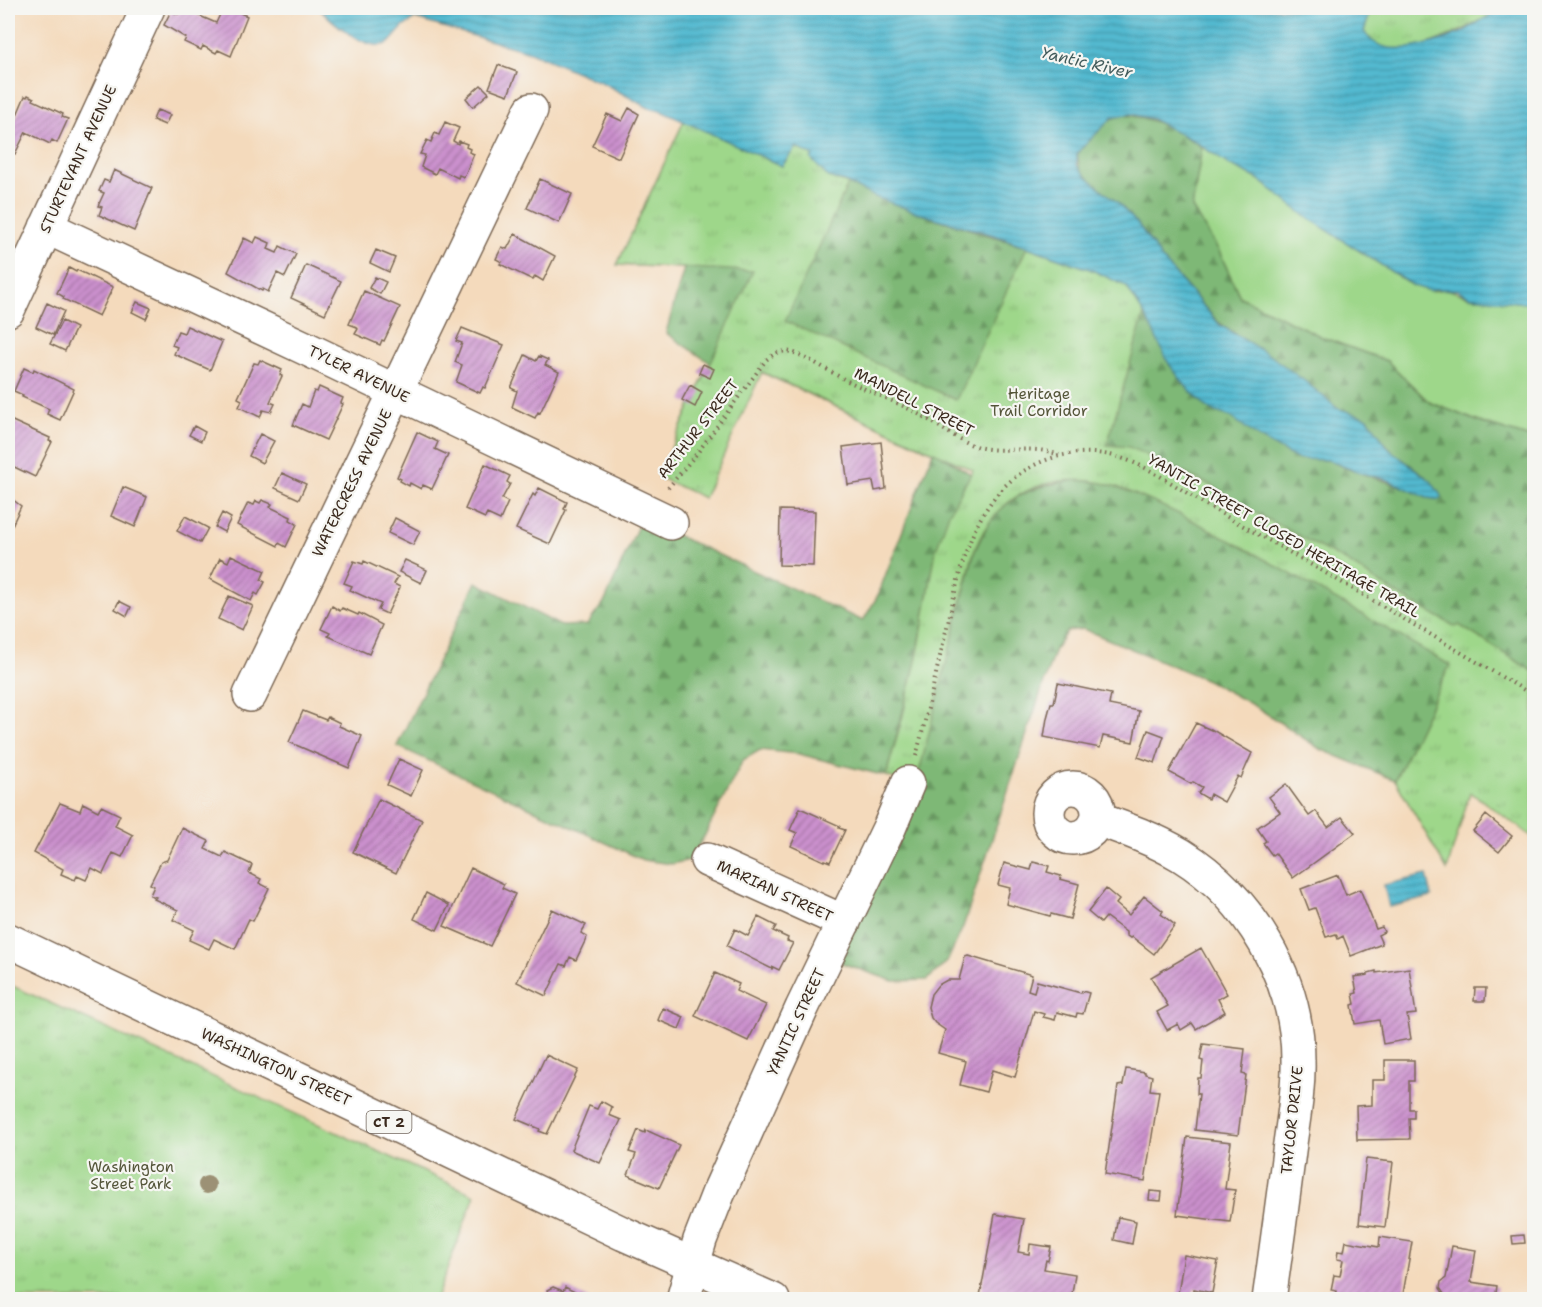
<svg xmlns="http://www.w3.org/2000/svg" width="1542" height="1307" font-family="'Shantell Sans',sans-serif">
	<defs>
		<pattern id="forest-firs" width="22" height="20" patternUnits="userSpaceOnUse" patternTransform="scale(1.5)"><rect width="22" height="20" fill="#7eb876"/><path d="M5 1l3.5 6h-7zM16 11l3.5 6h-7z" fill="#689660"/></pattern>
		<pattern id="park-tufts" width="24" height="20" patternUnits="userSpaceOnUse" patternTransform="scale(1.5)"><rect width="24" height="20" fill="#9ed78a"/><path d="M3 7l-1-3M5 7V3M7 7l1-3M15 17l-1-3M17 17v-4M19 17l1-3" fill="none" stroke="#89b977"/></pattern>
		<pattern id="water-rules" width="6" height="5" patternUnits="userSpaceOnUse" patternTransform="scale(1.5)"><rect width="6" height="5" fill="#52b9d0"/><path d="M0 2.5h6" fill="none" stroke="#4597a8"/></pattern>
		<pattern id="building-hatch" width="6" height="6" patternUnits="userSpaceOnUse" patternTransform="scale(1.5)"><rect width="6" height="6" fill="#cb90cd"/><path d="M-1 1l2-2M0 6l6-6M5 7l2-2" fill="none" stroke="#a676a6"/></pattern>
	</defs>
	<rect width="100%" height="100%" fill="#f6f6f2"/>
	<filter id="ink" filterUnits="userSpaceOnUse"><feTurbulence type="fractalNoise" baseFrequency=".0167" numOctaves="2"/><feDisplacementMap in="SourceGraphic" scale="12" xChannelSelector="R" yChannelSelector="G"/><feConvolveMatrix kernelMatrix="1 2 1 2 8 2 1 2 1" color-interpolation-filters="sRGB"/></filter>
	<filter id="wash" filterUnits="userSpaceOnUse"><feTurbulence type="fractalNoise" baseFrequency=".008" numOctaves="4" result="noise"/><feDisplacementMap in="SourceGraphic" scale="24" xChannelSelector="R" yChannelSelector="G"/><feGaussianBlur stdDeviation="1.35" result="paint"/><feColorMatrix in="noise" values="0 0 0 0 0 0 0 0 0 0 0 0 0 0 0 0 0 1.4 0 .05"/><feComposite in="paint" operator="in"/></filter>
	<g filter="url(#wash)">
		<rect width="100%" height="100%" fill="#f4dabc"/>
		<!-- grass -->
		<path fill="#9ed78a" stroke="#6c8054" stroke-width="1.5" d="M1202,147L1258,179L1332,233L1412,285L1432,291L1446,289L1471,297L1534,304V439L1482,423L1429,402L1387,361L1324,338L1240,297L1218,249L1192,208Z"/>
		<!-- forest -->
		<path fill="url(#forest-firs)" stroke="#5c714a" stroke-width="1.5" d="M1123,115C1154,117 1177,131 1202,147L1192,208L1218,249L1240,297L1324,338L1387,361L1429,402L1482,423L1534,439V672L1459,626L1457,628L1392,591L1345,561L1241,505L1216,488L1155,459L974,470L942,456L971,474L951,510L935,557L916,662L886,776L799,754L760,750L743,760L705,835L690,860L671,864L643,860L397,746L476,582L561,626L587,625L605,601L641,519L863,621L877,597L933,452L761,372L688,482L662,469L710,363L666,333L684,268L617,265L684,121L713,135L848,184L924,215L1027,247L1126,286L1151,326L1231,417L1310,459L1328,460L1348,469L1406,488L1425,497L1424,475L1394,453L1379,436L1371,423L1353,414L1337,408L1306,382L1217,321L1162,259L1141,228L1124,209L1086,176L1080,169L1077,153L1110,119Z
			M1077,480L1105,483L1125,489L1185,515L1370,618L1450,665L1395,780L1320,749L1258,708L1207,680L1083,629L1067,631L1055,649L963,927L947,962L927,980L893,981L839,962L920,765L974,553C979,542 984,530 991,520C1012,492 1043,484 1077,480Z"/>
		<!-- park -->
		<path fill="url(#park-tufts)" stroke="#6c8054" stroke-width="1.5" d="M1372,8H1504C1475,24 1388,76 1364,31Z
			M684,121L782,166L795,147L813,156L834,179L848,184L785,321L956,400L1027,247L1092,270L1126,286L1144,314L1107,445L1129,447L1216,488L1241,505L1349,563L1392,591L1456,627L1459,625L1534,672V838L1470,792L1447,870L1395,780L1450,665C1383,626 1316,588 1248,550C1214,531 1181,514 1146,499C1128,491 1110,483 1090,481C1033,475 989,504 972,558L921,765L913,785L886,776L902,719L918,653L936,550L949,513L973,470L762,372L704,498L658,477L753,271L617,265Z
			M8,984L475,1195L436,1299H8Z"/>
		<!-- water -->
		<path fill="url(#water-rules)" stroke="#467277" stroke-width="1.5" d="M318,8H1372L1364,31C1381,63 1437,43 1462,32C1476,25 1488,15 1502,9C1511,5 1525,7 1534,8V304L1471,297L1457,290L1435,289L1429,291L1414,286L1305,216L1258,179L1229,165L1196,142L1152,119L1131,114L1112,118L1077,153V165L1086,176L1118,203L1138,224L1162,259L1220,325L1271,356L1306,382L1337,408L1368,418L1389,449L1431,481L1442,497L1440,500L1427,498L1388,480L1355,471L1328,460L1297,459L1261,439L1231,417L1210,410L1188,389L1169,364L1146,317L1126,286L1092,270L994,235L924,215L875,197L845,182L828,177L811,159L813,156L796,147L782,166L661,111L649,108L605,84L530,52L415,19L403,27L389,43C366,54 334,22 318,8Z
			M1427,875L1432,897L1389,907L1384,885Z"/>
		<g id="blocks">
			<!-- building -->
			<path fill="url(#building-hatch)" d="M181,8L216,23L223,8H229L247,16L231,56L218,50L216,53L203,46L201,50L184,42L186,38L164,25L171,11L178,14Z
				M498,65L517,72L508,95L489,88Z
				M481,85L489,93L473,107L466,98Z
				M28,95L34,98L33,100L63,114L62,117L68,119L57,143L52,140L50,144L26,132L15,154L8,151V119L14,122L25,96L27,97Z
				M629,108L639,114L619,158L592,146L607,114L622,121Z
				M157,110L170,115L165,125L153,120Z
				M445,122L459,128L453,141L458,144L459,141L467,144L466,147L470,149L469,152L474,154L464,177L459,175L458,178L438,168L435,174L421,167L425,155L420,154L427,140L431,142L435,133L439,135Z
				M114,170L152,188L134,231L99,215L102,207L98,206L104,193L99,191L104,180L109,182Z
				M540,179L572,194L559,223L527,208Z
				M515,234L555,256L543,281L535,276L533,280L500,264L502,262L496,259L502,247L507,249Z
				M257,237L270,243L268,249L277,253L280,246L296,254L285,277L277,273L268,292L263,289L262,291L228,272L244,238L254,243Z
				M376,250L395,258L389,272L370,263Z
				M306,265L341,281L325,314L291,298Z
				M69,268L76,272L77,270L113,287L99,316L63,299L64,297L57,293Z
				M375,277L386,282L380,294L369,288Z
				M364,291L400,307L384,341L382,340L380,345L355,334L358,329L357,327L349,324Z
				M137,302L151,308L146,319L132,312Z
				M47,303L64,311L53,335L36,327Z
				M62,321L76,328L65,351L50,344Z
				M187,326L222,342L210,370L174,354L177,347L172,345L178,331L184,333Z
				M462,328L504,345L485,388L483,387L480,393L456,382L462,365L455,362L462,343L456,341Z
				M525,355L536,361L539,356L548,360L545,365L559,372L540,413L538,412L535,418L512,407L517,391L511,388Z
				M260,360L282,370L280,375L282,376L270,402L275,404L271,412L263,410L260,417L239,407L242,400L238,398L254,363L258,364Z
				M703,364L714,369L710,378L699,373Z
				M24,368L33,372L34,369L74,389L60,420L47,414L49,409L22,397L23,395L14,391Z
				M690,385L702,392L695,407L682,400Z
				M319,387L343,398L341,403L343,404L326,440L293,425L302,404L308,407L314,391L317,392Z
				M8,419L50,438L49,441L52,442L49,448L35,477L8,464Z
				M194,426L205,432L201,441L189,435Z
				M417,432L438,442L435,449L448,455L432,489L423,485L421,489L410,483L409,486L400,481L401,479L397,477Z
				M260,434L274,441L262,463L249,456Z
				M881,442L886,489L875,491L873,481L848,485L843,447Z
				M485,464L510,476L507,482L510,484L502,499L508,502L500,520L487,514L485,518L465,509Z
				M282,473L306,484L299,499L275,488Z
				M123,487L147,497L135,527L111,516Z
				M539,488L567,502L564,509L566,510L550,544L516,529L533,494L535,496Z
				M8,496L21,506L8,534Z
				M262,500L272,504L270,507L291,517L290,520L297,524L286,547L279,543L278,546L237,525L248,503L254,505L256,501L260,503Z
				M780,510L815,511L813,566L779,565Z
				M222,513L231,518L224,532L215,527Z
				M185,516L208,528L200,543L177,531Z
				M395,518L420,531L413,545L388,533Z
				M231,555L265,571L261,580L265,582L258,595L255,593L251,601L210,579L220,558L228,562Z
				M405,560L427,570L421,583L399,572Z
				M354,561L363,564L364,561L398,577L394,584L400,587L387,614L378,610L381,604L350,590L352,586L344,583Z
				M229,596L253,606L242,630L218,619Z
				M119,601L131,607L127,616L115,609Z
				M332,606L340,611L342,608L358,615L359,613L382,625L369,654L328,636L330,633L321,629Z
				M1058,683L1111,694L1109,705L1139,711L1133,742L1103,736L1100,748L1044,737L1047,718L1051,703H1054Z
				M303,711L326,720L328,717L340,723L339,726L362,736L349,768L289,742Z
				M1196,723L1211,730V729L1252,753L1241,778L1238,776L1224,802L1210,794L1208,799L1198,793L1202,787L1193,782L1191,784L1169,772Z
				M1148,730L1164,736L1155,763L1138,757Z
				M399,759L423,770L411,796L387,785Z
				M1286,784L1309,816L1316,811L1328,827L1342,817L1355,833L1293,878L1275,853L1272,855L1263,843L1266,841L1257,828L1280,812L1269,797Z
				M379,799L422,820L396,873L353,852Z
				M60,803L80,811L83,803L98,811L101,806L120,815L115,826L133,835L122,857L113,853L103,874L92,868L86,880L77,876L75,880L61,874L63,869L34,853Z
				M800,808L840,826L839,828L845,830L830,862L825,860L824,861L791,846L797,833L790,830Z
				M1486,815L1512,836L1499,852L1473,831Z
				M182,828L209,841L205,849L222,857L225,852L252,865L249,873L261,879L259,883L269,888L253,921L249,919L235,949L214,939L209,949L189,940L194,930L173,920L178,910L154,899L156,897L150,895L154,886L150,884L161,862L167,860Z
				M1033,862L1049,866L1047,872L1061,876L1060,879L1079,884L1070,919L1051,914L1050,916L1006,904L1010,888L998,885L1004,863L1031,870Z
				M471,868L504,884L502,888L515,894L490,946L444,926Z
				M1338,875L1346,895L1360,889L1376,929L1382,927L1384,932L1378,935L1382,944L1351,956L1343,936L1338,939L1336,934L1326,937L1315,908L1309,910L1301,889Z
				M1106,889L1119,900L1116,904L1129,915L1144,896L1163,911L1161,914L1175,925L1154,954L1132,937L1130,938L1126,935V932L1106,917L1101,923L1088,912Z
				M426,893L449,905L437,930L414,919Z
				M552,909L586,925L581,933L587,937L576,960L570,957L566,966L561,964L546,996L517,982Z
				M758,917L776,926L773,931L788,938L787,941L793,943L779,970L773,967L772,969L727,946L735,929L748,936Z
				M1201,948L1227,994L1218,999L1225,1012L1196,1029L1192,1023L1181,1030L1178,1024L1167,1030L1157,1012L1168,1006L1151,977Z
				M968,956L1032,975L1028,990L1034,992L1037,981L1081,993L1082,991L1089,993L1083,1014L1077,1013L1076,1017L1057,1012L1055,1020L1043,1017L1044,1014L1034,1011L1015,1077L992,1070L986,1092L960,1085L966,1061L938,1053L945,1030L935,1023L931,1018L928,1007L931,994L938,985L947,980H959L965,957Z
				M1409,968L1416,1014L1407,1015L1411,1039L1383,1044L1379,1020L1355,1024L1352,1005L1355,1004L1353,994L1357,993L1354,977L1368,975V973L1376,971V973Z
				M715,973L739,984L736,991L766,1005L748,1041L695,1016Z
				M1475,988H1486L1485,1001H1474Z
				M663,1008L684,1017L679,1029L658,1020Z
				M1203,1044L1245,1049L1242,1074L1246,1075L1238,1135L1195,1130L1199,1094H1197L1198,1078H1201L1203,1061L1200,1060Z
				M546,1055L578,1070L547,1134L539,1131L540,1129L516,1119Z
				M1385,1060H1414V1081H1409V1109H1414V1118H1409L1410,1139L1357,1140L1356,1106L1372,1105V1080H1385Z
				M1126,1069L1145,1072V1074L1152,1076L1150,1090L1159,1091L1145,1181L1105,1174L1118,1086L1123,1085Z
				M601,1101L612,1107L609,1115L621,1120L600,1163L571,1150L589,1106L597,1109Z
				M638,1130L645,1133L646,1130L679,1145L659,1188L628,1175L636,1154L629,1152Z
				M1187,1137L1231,1142L1225,1189L1235,1190L1230,1222L1177,1215Z
				M1366,1159L1393,1162L1385,1227L1359,1224Z
				M1150,1191L1162,1192L1161,1201L1149,1200Z
				M995,1214L1024,1219L1018,1252L1029,1254L1030,1244L1051,1247L1048,1261L1046,1260L1044,1269L1075,1274L1071,1300H1003L980,1296Z
				M1118,1217L1136,1221L1132,1244L1114,1240Z
				M1524,1235L1525,1243L1513,1244L1512,1236Z
				M1380,1237L1412,1242L1402,1300H1335L1337,1291L1331,1290L1334,1275L1340,1276L1343,1260L1337,1259L1338,1251L1344,1252L1346,1241L1379,1247Z
				M1452,1246L1476,1250L1471,1282L1497,1286L1495,1300H1443L1444,1294L1440,1288L1441,1282L1446,1278Z
				M1184,1255L1218,1261L1212,1293L1194,1289L1193,1300H1177Z
				M553,1287L563,1291L565,1287L590,1300H550L547,1290Z"/>
		</g>
	</g>
	<g filter="url(#ink)">
		<use href="#blocks" fill-opacity="0" stroke="#7c6855" stroke-width="1.5"/>
		<g fill="none" stroke-linecap="round" stroke-linejoin="round">
			<defs>
				<path id="minor" d="M46,227L305,348L671,523
					M8,310L148,8
					M250,695L531,110
					M1048 813a25 25 0 1 1 50 0a25 25 0 1 1-50 0Z
					M1097,819C1126,829 1154,839 1181,855C1249,897 1298,979 1298,1060C1299,1090 1293,1121 1289,1151C1283,1200 1276,1250 1269,1300
					M707,860L844,922
					M683,1300L700,1240L718,1194L802,1008L890,826L908,783"/>
				<path id="highway" d="M8,940L624,1234L773,1300"/>
			</defs>
			<!-- minor casing -->
			<use href="#minor" stroke="#7c6855" stroke-width="36"/>
			<!-- highway casing -->
			<use href="#highway" stroke="#7c6855" stroke-width="36"/>
			<!-- path -->
			<path stroke="#7c6855" stroke-width="4" stroke-dasharray="1.5 4.5" stroke-linecap="butt" d="M668,488L698,452L766,360C773,354 781,350 791,352C805,355 836,376 852,383C875,394 900,403 922,416C940,426 958,441 978,447C1005,454 1032,444 1059,455
				M916,756C928,712 937,667 948,623C958,580 966,533 995,497C1021,464 1063,448 1104,454C1144,460 1178,489 1213,509C1321,569 1428,633 1534,696"/>
			<!-- minor -->
			<use href="#minor" stroke="#fff" stroke-width="33"/>
			<!-- highway -->
			<use href="#highway" stroke="#fff" stroke-width="33"/>
		</g>
		<!-- trees -->
		<circle fill="#9c9174" cx="207" cy="1185" r="9"/>
	</g>
	<g text-anchor="middle" stroke-width="4.5" stroke-linejoin="round" paint-order="stroke">
		<!-- shield labels -->
		<rect fill="#f6f6f2" stroke="#73675e" stroke-width="1.5" x="366.5" y="1111" width="45" height="22" rx="4.5"/>
		<g font-size="14" font-weight="bold" fill="#3b2a1e">
			<text x="389" y="1127">CT 2</text>
		</g>
		<!-- street labels -->
		<g font-size="15" fill="#3b2a1e" stroke="#f6f6f2">
			<text transform="translate(78 159) rotate(-65)" y="5">STURTEVANT AVENUE</text>
			<text transform="translate(359 374) rotate(26)" y="5">TYLER AVENUE</text>
			<text transform="translate(914 402) rotate(27)" y="5">MANDELL STREET</text>
			<text transform="translate(698 429) rotate(-52)" y="5">ARTHUR STREET</text>
			<text transform="translate(352 483) rotate(-64)" y="5">WATERCRESS AVENUE</text>
			<text transform="translate(1284 536) rotate(30)" y="5">YANTIC STREET CLOSED HERITAGE TRAIL</text>
			<text transform="translate(775 891) rotate(25)" y="5">MARIAN STREET</text>
			<text transform="translate(796 1022) rotate(-65)" y="5">YANTIC STREET</text>
			<text transform="translate(276 1067) rotate(25)" y="5">WASHINGTON STREET</text>
			<text transform="translate(1292 1120) rotate(-84)" y="5">TAYLOR DRIVE</text>
		</g>
		<!-- park labels -->
		<g font-size="15" fill="#545539" stroke="#f6f6f2">
			<text x="1039" y="399">Heritage<tspan x="1039" dy="17">Trail Corridor</tspan></text>
			<text x="131" y="1172">Washington<tspan x="131" dy="17">Street Park</tspan></text>
		</g>
		<!-- water labels -->
		<g font-size="16" font-style="italic" fill="#435c5c" stroke="#f6f6f2">
			<text transform="translate(1087 62) rotate(13)" y="6">Yantic River</text>
		</g>
	</g>
	<!-- margin -->
	<rect width="1542" height="1307" fill="none" stroke="#f6f6f2" stroke-width="30"/>
</svg>
